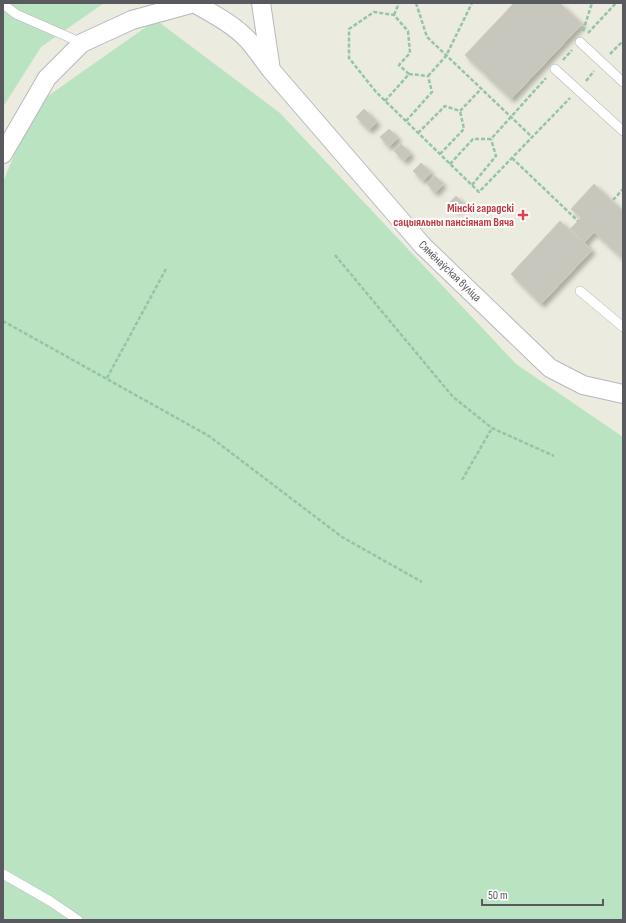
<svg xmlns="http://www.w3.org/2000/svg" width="626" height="923" font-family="'Sofia Sans Condensed',sans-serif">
	<defs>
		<filter id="shadow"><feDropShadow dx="3.5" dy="3.5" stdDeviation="2" flood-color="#0004"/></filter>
	</defs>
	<rect width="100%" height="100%" fill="#ebebdf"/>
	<!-- green -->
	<path fill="#bae3c1" d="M3,3H104L41,47L3,107Z
		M156,20L280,113L516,364L623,437V920H3V182L35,105Z"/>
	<!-- building -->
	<path fill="#c8c7be" stroke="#d0cdbd" filter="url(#shadow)" d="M514,3H560L582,24L511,99L465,55Z
		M364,109L377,122L369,130L356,117Z
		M389,129L398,138L389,147L380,137Z
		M401,144L411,154L404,161L394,151Z
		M421,163L431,172L423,181L413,171Z
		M435,176L443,184L435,193L427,184Z
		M594,184L623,211V259L594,232L584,243L570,229L581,218L571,209Z
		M456,196L464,204L456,211L449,203Z
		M560,221L592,250L541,304L511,274Z"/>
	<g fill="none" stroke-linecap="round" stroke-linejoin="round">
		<defs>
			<path id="lane" d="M3,4L16,14L82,43
				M580,42L623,82
				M555,69L623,131
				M580,291L623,327
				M3,874L50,901L78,920"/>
			<path id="street" d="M261,3L271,70L423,246L550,368L583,385L623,394
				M3,154L47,78L82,43L132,20L194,3C213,14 233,24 248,40C256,49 263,60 271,70"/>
		</defs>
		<!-- lane casing -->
		<use href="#lane" stroke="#b7b8be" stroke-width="10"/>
		<!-- street casing -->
		<use href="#street" stroke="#b7b8be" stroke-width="20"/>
		<!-- path -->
		<path stroke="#94c4a9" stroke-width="2.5" stroke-dasharray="4 2" stroke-linecap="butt" d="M416,3L427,37L532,137
			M394,15L399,3
			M583,31L592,3
			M588,33L616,3
			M610,54L623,41
			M563,60L572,50
			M409,74L399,65L410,53L408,31L394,15L374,12L349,29V58L376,92L479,192L570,98
			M428,76L446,56L472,3
			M586,81L594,71
			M385,101L409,74L428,76
			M460,111L481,89
			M406,121L432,92L428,76
			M418,133L445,106L460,111
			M440,154L464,129L460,111
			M512,158L578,221
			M450,164L473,139H491L546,78
			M472,185L496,156L491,139
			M613,200L623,189
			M335,255L453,397L492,428L554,456
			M3,321L209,436L342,537L422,582
			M107,378L166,269
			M462,480L492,428"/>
		<!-- lane -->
		<use href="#lane" stroke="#fff" stroke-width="9"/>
		<!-- street -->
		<use href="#street" stroke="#fff" stroke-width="18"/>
	</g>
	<!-- markers -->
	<path fill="#e0444e" stroke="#fff" stroke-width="1.5" d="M521 209h4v4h4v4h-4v4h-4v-4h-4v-4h4z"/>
	<g text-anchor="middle" stroke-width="4" stroke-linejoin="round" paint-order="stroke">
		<!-- health labels -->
		<g font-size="12" font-weight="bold" fill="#be3a42" stroke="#fff" text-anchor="end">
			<text x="514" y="212">Мінскі гарадскі<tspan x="514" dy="14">сацыяльны пансіянат Вяча</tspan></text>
		</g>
		<!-- street labels -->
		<g font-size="12" fill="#585a60" stroke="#fff">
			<text transform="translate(450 271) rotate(44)" y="4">Сямёнаўская вуліца</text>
		</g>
	</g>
	<!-- border -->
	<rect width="626" height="923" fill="none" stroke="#585a60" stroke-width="8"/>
	<!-- scale -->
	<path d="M482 899v6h121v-6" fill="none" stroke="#585a60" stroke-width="2"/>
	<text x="488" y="899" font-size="12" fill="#585a60" stroke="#ffffff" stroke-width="3" paint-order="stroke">50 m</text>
</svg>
